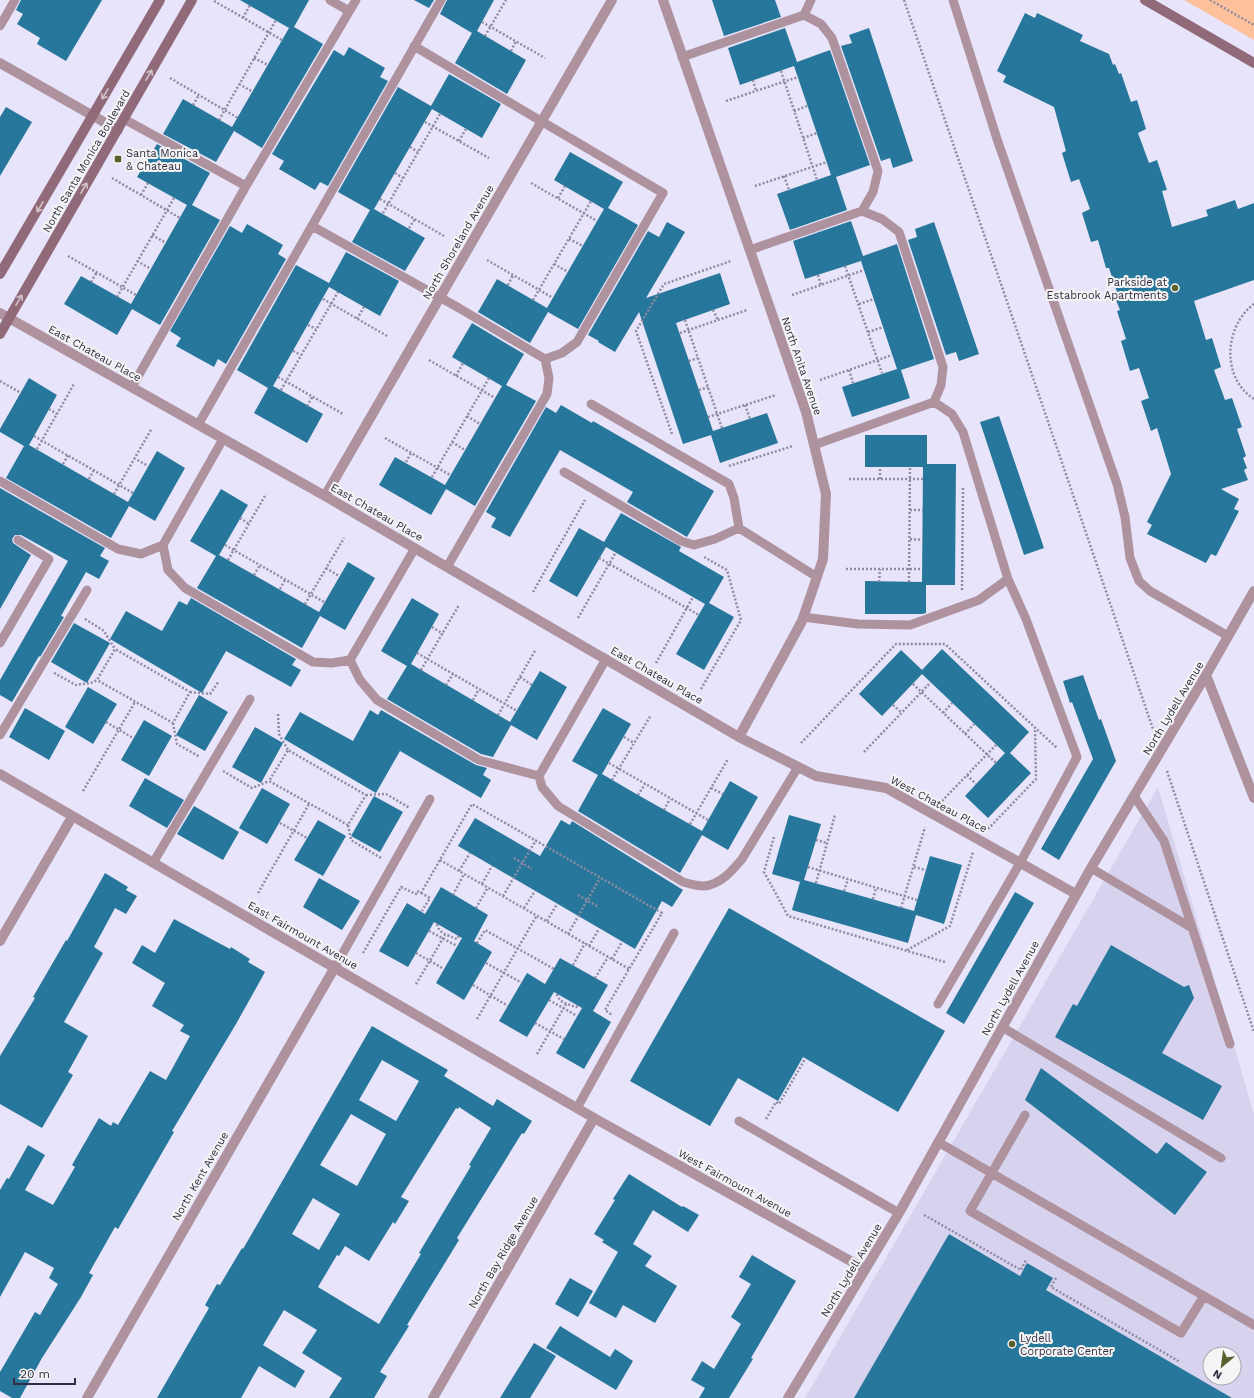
<svg xmlns="http://www.w3.org/2000/svg" width="1254" height="1398" font-family="'Work Sans',sans-serif">
	<rect width="100%" height="100%" fill="#e8e4fc"/>
	<!-- built -->
	<path fill="#d7d3ee" fill-rule="evenodd" d="M1158,787L1254,1114V1398H805ZM1210,1354H1234V1378H1210Z"/>
	<!-- green -->
	<path fill="#fec19c" d="M1184,0H1254V40Z"/>
	<!-- building -->
	<path fill="#26779b" fill-rule="evenodd" d="M21,0H102L66,61L37,44L40,38L17,24L23,14L16,10Z
		M240,0H309L294,27L323,44L262,148L234,131L216,162L163,134L183,99L232,127L289,28Z
		M414,0H434L429,8Z
		M447,0H494L477,31L526,60L507,94L455,63L472,33L440,14Z
		M712,0H775L781,17L724,36Z
		M1025,13L1035,18L1037,13L1083,35L1080,41L1109,54L1113,65L1115,64L1119,74L1121,73L1131,102L1137,100L1146,129L1138,133L1149,163L1157,160L1167,190L1162,191L1172,227L1208,216L1206,210L1235,200L1238,209L1254,203V280L1194,301L1206,340L1212,338L1221,367L1214,370L1225,400L1232,398L1242,427L1237,429L1246,456L1243,458L1247,468L1244,470L1248,480L1221,489L1239,499L1234,509L1239,511L1216,556L1211,554L1206,563L1147,534L1152,525L1147,522L1171,474L1157,428L1151,431L1141,401L1149,398L1139,368L1130,371L1121,341L1126,339L1117,311L1120,310L1116,300L1119,298L1109,268H1106L1098,240L1091,242L1082,213L1090,209L1079,179L1071,182L1062,153L1066,151L1054,107L1003,82L1006,76L997,71Z
		M785,28L797,62L830,50L870,165L836,177L847,210L790,230L777,194L831,175L794,66L740,85L728,48Z
		M869,28L913,161L893,168L890,158L881,161L841,46L852,43L849,35Z
		M349,47L385,68L380,77L388,81L328,186L320,182L315,190L279,169L284,161L272,154L334,50L344,56Z
		M449,74L501,104L482,138L432,109L374,209L425,238L405,271L352,242L370,210L338,192L398,87L431,106Z
		M6,107L32,122L0,176V117Z
		M157,144L210,173L192,205L220,220L160,325L132,309L117,335L64,304L81,276L131,304L187,205L137,177Z
		M570,152L623,182L608,208L638,225L578,329L548,312L530,343L478,312L497,279L547,308L604,209L554,180Z
		M851,221L863,256L897,244L934,359L901,370L910,398L852,417L842,387L897,369L861,261L805,279L793,241Z
		M667,222L685,232L646,298L720,273L730,304L676,323L713,431L767,413L778,443L720,463L711,435L683,444L639,312L615,352L598,342L599,341L588,335L648,231L659,237Z
		M934,222L979,354L959,361L956,352L946,355L908,240L917,237L915,229Z
		M247,224L283,245L278,254L286,259L226,364L218,359L214,367L176,346L181,338L170,331L230,226L242,233Z
		M346,252L399,281L380,316L329,287L273,386L323,414L307,443L254,413L268,388L237,370L296,265L329,283Z
		M472,323L524,354L506,385L536,401L475,506L446,489L431,515L379,485L395,457L445,485L502,386L452,357Z
		M29,378L57,395L29,445L128,502L157,451L185,468L155,521L129,506L111,538L6,478L24,446L0,432V429Z
		M561,405L592,423L593,421L714,491L687,537L627,502L633,492L560,450L510,537L491,527L496,518L486,512L546,407L556,413Z
		M999,416L1044,548L1024,555L980,422Z
		M865,435H927V464H956L955,585H926V613L922,614H865V581L922,582L923,467H865Z
		M0,488L105,548L100,556L109,561L99,579L86,572L61,616L64,617L40,657L39,656L12,702L0,695V680L68,561L21,535H15L12,539L13,543L31,555L0,609Z
		M221,489L248,505L219,555L319,612L348,562L375,578L345,630L320,616L302,648L197,588L216,556L190,541Z
		M621,513L681,547L679,551L724,577L709,603L734,617L704,670L676,654L705,604L606,547L577,597L549,581L579,528L604,542Z
		M191,598L296,659L292,665L301,670L291,687L226,651L202,693L110,639L126,611L162,631L179,601L187,605Z
		M412,598L439,614L411,664L510,722L540,671L567,687L537,740L511,725L493,757L481,754L387,699L407,666L381,651Z
		M74,623L110,643L87,683L51,662Z
		M942,649L1029,732L1010,753L1031,773L988,818L965,796L1005,753L922,674L882,716L859,694L901,650L922,670Z
		M1083,675L1099,720L1101,719L1116,761L1059,860L1041,849L1093,759L1072,702L1070,703L1063,681Z
		M88,687L117,704L93,744L65,727Z
		M199,695L228,712L205,751L176,735Z
		M25,708L65,731L49,760L9,737Z
		M603,708L631,724L602,774L638,795L702,831L730,781L758,797L728,850L702,835L680,873L578,811L598,775L572,761Z
		M370,710L378,715L381,710L476,765L487,768L483,775L491,780L481,798L400,751L376,793L284,739L300,712L353,741Z
		M144,720L172,736L149,776L121,760Z
		M255,727L283,743L261,783L232,767Z
		M145,778L184,800L167,828L129,806Z
		M262,788L290,804L267,844L239,828Z
		M374,796L403,812L380,852L351,836Z
		M194,806L239,832L223,860L177,834Z
		M789,815L821,824L804,880L844,891L914,911L930,856L962,865L944,924L916,915L908,943L792,910L800,882L772,874Z
		M475,818L540,856L561,820L570,825L572,821L683,890L672,907L662,901L635,949L458,846Z
		M318,820L346,836L323,876L294,860Z
		M105,873L128,887L126,890L137,896L126,914L115,908L94,947L103,953L64,1022L88,1036L68,1072L73,1075L42,1128L0,1104V1056L35,998L33,997L66,940L67,941Z
		M319,878L360,901L342,930L303,907Z
		M441,887L488,915L474,941L492,952L464,1000L436,983L462,938L434,922L408,967L379,951L407,903L425,914Z
		M1015,892L1034,903L964,1024L946,1013Z
		M729,908L945,1031L898,1112L803,1057L778,1101L738,1078L710,1126L630,1081Z
		M174,919L230,949L231,947L250,959L248,962L265,972L236,1024L172,1131L174,1132L118,1229L115,1227L89,1273L93,1275L81,1297L42,1358L20,1398H12L0,1391V1372L35,1312L40,1315L58,1284L49,1278L54,1268L25,1252L0,1297V1190L7,1178L9,1179L28,1145L45,1155L25,1190L53,1205L75,1167L72,1165L99,1118L111,1126L113,1122L118,1125L150,1071L166,1080L190,1036L180,1031L184,1025L152,1006L165,983L132,963L142,945L155,953Z
		M1111,945L1184,987L1189,985L1194,998L1162,1053L1222,1086L1203,1120L1055,1037L1073,1004L1077,1006Z
		M560,958L608,985L593,1011L611,1022L584,1069L556,1053L582,1008L554,992L527,1037L499,1021L527,973L545,984Z
		M372,1026L448,1070L444,1076L493,1106L497,1099L532,1121L524,1134L522,1133L457,1238L459,1240L407,1325L409,1326L380,1372L387,1376L374,1398H329L342,1378L302,1353L317,1330L284,1310L263,1345L305,1371L295,1388L259,1366L241,1398H157L209,1308L205,1305L217,1284L220,1285L242,1248L243,1249ZM382,1060L419,1081L396,1121L359,1100ZM459,1107L491,1128L469,1165L471,1166L419,1253L421,1254L379,1324L318,1287L337,1255L339,1256L345,1246L369,1261L393,1222L395,1224L409,1201L401,1197L456,1108L458,1109ZM351,1114L386,1134L357,1186L320,1165ZM313,1198L340,1214L319,1250L292,1234Z
		M1041,1068L1157,1154L1166,1142L1207,1172L1175,1215L1025,1100Z
		M629,1174L682,1207L683,1206L699,1215L688,1232L653,1210L633,1244L652,1256L645,1266L677,1286L655,1323L623,1305L616,1318L589,1303L618,1252L602,1242L604,1240L594,1234L615,1200L613,1199Z
		M949,1234L1020,1276L1027,1263L1053,1278L1046,1290L1232,1398H854Z
		M752,1255L796,1281L751,1358L753,1359L729,1398H699L705,1388L691,1380L702,1361L714,1369L741,1324L731,1317L751,1284L739,1277Z
		M570,1278L593,1291L578,1317L555,1304Z
		M560,1326L610,1357L615,1349L633,1361L616,1390L546,1348Z
		M534,1343L556,1356L530,1398H500Z"/>
	<g fill="none" stroke-linecap="round" stroke-linejoin="round">
		<!-- path -->
		<path stroke="#8f8ba2" stroke-width="2.5" stroke-dasharray="2 2" stroke-linecap="butt" d="M904,0L1154,732
			M1210,0L1254,25
			M214,1L282,40
			M243,18L250,5
			M482,22L545,58
			M485,36L506,0
			M511,51L516,41
			M254,58L268,65
			M781,71L817,180
			M170,78L238,118
			M753,80L756,91
			M239,84L253,92
			M726,101L798,77
			M193,105L199,95
			M794,111L807,106
			M219,120L276,20
			M425,122L489,158
			M803,138L817,133
			M459,141L466,129
			M410,147L418,152
			M395,173L403,178
			M784,176L789,190
			M112,178L180,218
			M531,183L597,221
			M755,186L827,162
			M141,195L148,183
			M558,198L565,186
			M380,199L444,236
			M383,213L440,114
			M409,228L415,219
			M152,235L166,243
			M569,239L583,246
			M68,256L136,295
			M487,260L553,298
			M137,261L151,269
			M554,264L568,272
			M845,266L882,373
			M818,275L821,285
			M91,282L97,272
			M508,285L513,275
			M792,295L864,270
			M117,297L174,198
			M323,299L387,336
			M533,300L591,201
			M859,304L874,299
			M1254,304C1224,326 1221,378 1254,399
			M713,310L718,320
			M357,319L364,307
			M685,320L722,428
			M308,325L316,329
			M868,332L883,327
			M680,333L747,310
			M293,351L301,355
			M429,360L495,398
			M689,361L698,358
			M849,370L853,383
			M456,376L463,363
			M278,377L343,414
			M820,380L892,355
			M0,381L21,393
			M281,390L338,292
			M699,390L708,387
			M745,405L750,419
			M307,406L313,396
			M49,409L57,414
			M467,416L480,424
			M708,417L776,395
			M672,434L636,331L664,284L731,261
			M34,436L133,493
			M385,438L450,475
			M452,442L465,450
			M37,449L74,384
			M134,458L148,466
			M406,462L411,453
			M63,464L68,455
			M729,466L793,446
			M432,477L489,378
			M89,479L94,470
			M849,479H923
			M880,479V467
			M114,494L152,428
			M910,510H923
			M240,518L249,524
			M910,539L923,540
			M225,545L324,602
			M599,558L699,615
			M228,560L266,494
			M326,568L339,576
			M846,569H922
			M254,575L260,565
			M879,582L880,569
			M909,582L910,467
			M280,589L285,580
			M962,590L963,487
			M533,592L585,500
			M305,604L344,538
			M578,618L616,552
			M85,619L104,631L115,649
			M432,627L443,634
			M417,653L517,711
			M656,663L693,597
			M421,670L459,605
			M54,673L76,685L91,683L97,680L115,649L190,692L173,723L97,680
			M520,677L532,685
			M913,684L996,763
			M446,685L453,674
			M701,689L741,620L727,570L704,557
			M190,692L210,694L219,681
			M473,700L479,689
			M893,705L902,713
			M943,713L952,703
			M278,714L279,734L288,750
			M498,715L536,649
			M106,722L133,738
			M173,723L177,744L200,757
			M965,734L974,724
			M624,737L634,743
			M801,743L896,644H945L1057,748
			M864,752L931,682
			M609,763L708,820
			M223,771L252,788L269,781
			M1167,771L1254,1032
			M967,775L976,784
			M612,780L651,715
			M711,788L723,794
			M83,791L135,702
			M366,795L386,794L410,808
			M638,795L645,784
			M942,801L996,745
			M664,810L670,799
			M280,823L307,838
			M690,824L728,759
			M348,825L269,781L288,750L366,795L348,825L351,840L381,858
			M988,829L1036,779L1035,729
			M774,837L764,872L788,916L945,962
			M816,840L827,843
			M514,858L532,869
			M440,860L629,969
			M808,867L917,900
			M914,867L926,870
			M459,871L470,853
			M816,883L835,815
			M482,884L492,866
			M844,891L848,879
			M258,893L309,804
			M421,893L430,898L422,911
			M453,895L464,874
			M578,895L597,906
			M503,896L536,840
			M873,899L876,888
			M476,908L488,887
			M524,908L535,891
			M901,908L925,827
			M547,921L557,904
			M437,924C439,934 448,935 457,939L459,936
			M429,931L457,946
			M568,934L600,878
			M477,943L485,930L554,969
			M589,946L599,929
			M907,950L950,926L973,852
			M363,953L401,887L416,894L417,891L421,893L472,804L662,913L605,1010L612,1015
			M416,953L444,969
			M612,959L622,942
			M486,963L522,983
			M573,965L585,943
			M595,978L608,957
			M416,984L445,935
			M473,985L508,1006
			M557,994C559,1003 568,1004 576,1007L578,1006
			M549,1000L577,1016
			M477,1019L537,915
			M535,1023L564,1039
			M537,1054L566,1004
			M766,1119L776,1102L779,1104L805,1059
			M924,1215L1021,1270L1026,1260
			M1056,1278L1051,1287L1180,1362"/>
		<!-- lane -->
		<path stroke="#ae939e" stroke-width="9" d="M330,0L349,11
			M811,0L804,15L821,24L832,38L878,171L873,192L862,211L882,219L899,232L943,367L941,385L934,402L952,414L963,432L1008,579L1026,619L1077,757L1020,863L938,1004
			M953,0L997,139L1117,484L1125,517L1130,558L1139,581L1150,591L1228,636
			M0,26L15,0
			M414,46L663,193L577,342L562,353L545,359L549,378L547,394L447,567
			M682,57L804,15
			M124,119L246,186
			M312,226L459,308L545,359
			M750,250L862,211
			M132,387L246,186L356,0
			M591,404L729,484L734,498L739,528L817,577
			M198,425L441,0
			M814,445L934,402
			M564,472L681,541L694,545L715,539L739,528
			M0,481L118,549L141,554L163,545L168,570L185,588L313,662L332,663L350,660L360,680L377,700L479,760L539,776L542,787L558,806L683,882C690,884 697,886 704,886C720,885 733,870 742,859L798,767
			M163,545L223,439
			M803,617L858,624L910,625L979,600L1008,579
			M0,643L49,559L18,540
			M350,660L415,548
			M0,735L87,590
			M539,776L606,659
			M1134,796L1164,841L1230,1044
			M153,863L250,699
			M1091,868L1192,928
			M335,967L430,799
			M1002,1027L1221,1158
			M577,1108L674,933
			M1025,1115L970,1211L1181,1333L1204,1296
			M739,1121L899,1213
			M938,1142L1254,1325"/>
		<!-- street -->
		<path stroke="#ae939e" stroke-width="10" d="M663,0L806,412L826,494L823,559L802,621L739,737
			M0,63L118,130
			M0,313L325,496L739,737L816,776L886,788L1076,894
			M325,496L612,0
			M1206,675L1254,798
			M0,774L594,1118L865,1269
			M0,941L72,817
			M87,1398L335,967
			M433,1398L594,1118
			M788,1398L899,1213L1091,868L1206,675L1254,591"/>
		<!-- secondary -->
		<path stroke="#916a7a" stroke-width="10" d="M1145,0L1254,63
			M0,274L160,0
			M0,334L192,0"/>
	</g>
	<!-- one-way arrows -->
	<defs><path id="oneway-shaft" d="M-6 0H5M1.5-3L5.5 0L1.5 3" fill="none" stroke-width="1.6" stroke-linecap="round" stroke-linejoin="round"/></defs>
	<g stroke="#d2c4ca">
		<use href="#oneway-shaft" transform="translate(149 75) rotate(-60)"/>
		<use href="#oneway-shaft" transform="translate(105 94) rotate(120)"/>
		<use href="#oneway-shaft" transform="translate(84 188) rotate(-60)"/>
		<use href="#oneway-shaft" transform="translate(40 207) rotate(120)"/>
		<use href="#oneway-shaft" transform="translate(19 300) rotate(-60)"/>
	</g>
	<!-- markers -->
	<g fill="#5c602d" stroke="#f5f5f5" stroke-width="1.5">
		<rect x="114" y="155" width="8" height="8" rx="2"/>
		<circle cx="1175" cy="288" r="4"/>
		<circle cx="1012" cy="1344" r="4"/>
	</g>
	<g text-anchor="middle" stroke-width="4" stroke-linejoin="round" paint-order="stroke">
		<!-- poi labels -->
		<g font-size="11" fill="#312d43" stroke="#f5f5f5" text-anchor="start">
			<text x="126" y="157">Santa Monica<tspan x="126" dy="13">&amp; Chateau</tspan></text>
			<text x="1167" y="286" text-anchor="end">Parkside at<tspan x="1167" dy="13">Estabrook Apartments</tspan></text>
			<text x="1020" y="1342">Lydell<tspan x="1020" dy="13">Corporate Center</tspan></text>
		</g>
		<!-- street labels -->
		<g font-size="11" fill="#312d43" stroke="#f5f5f5">
			<text transform="translate(86 161) rotate(-60)" y="4">North Santa Monica Boulevard</text>
			<text transform="translate(458 242) rotate(-60)" y="4">North Shoreland Avenue</text>
			<text transform="translate(95 353) rotate(29)" y="4">East Chateau Place</text>
			<text transform="translate(802 366) rotate(71)" y="4">North Anita Avenue</text>
			<text transform="translate(377 512) rotate(30)" y="4">East Chateau Place</text>
			<text transform="translate(657 675) rotate(30)" y="4">East Chateau Place</text>
			<text transform="translate(1173 708) rotate(-59)" y="4">North Lydell Avenue</text>
			<text transform="translate(939 804) rotate(28)" y="4">West Chateau Place</text>
			<text transform="translate(303 935) rotate(30)" y="4">East Fairmount Avenue</text>
			<text transform="translate(1010 988) rotate(-61)" y="4">North Lydell Avenue</text>
			<text transform="translate(200 1176) rotate(-60)" y="4">North Kent Avenue</text>
			<text transform="translate(735 1183) rotate(29)" y="4">West Fairmount Avenue</text>
			<text transform="translate(503 1252) rotate(-60)" y="4">North Bay Ridge Avenue</text>
			<text transform="translate(851 1270) rotate(-59)" y="4">North Lydell Avenue</text>
		</g>
	</g>
	<!-- north arrow -->
	<g transform="translate(1222 1366) rotate(209)"><circle r="19" fill="#f5f5f5" stroke="#a7a5ae"/>
	<path d="M0-3L7 15L0 10L-7 15Z" fill="#5c602d"/>
	<text y="-6" font-size="11" font-weight="bold" text-anchor="middle" fill="#312d43">N</text>
	</g>
	<!-- scale -->
	<path d="M14 1378v6h61v-6" fill="none" stroke="#312d43" stroke-width="2"/>
	<text x="20" y="1378" font-size="12" fill="#312d43" stroke="#f5f5f5" stroke-width="3" paint-order="stroke">20 m</text>
</svg>
